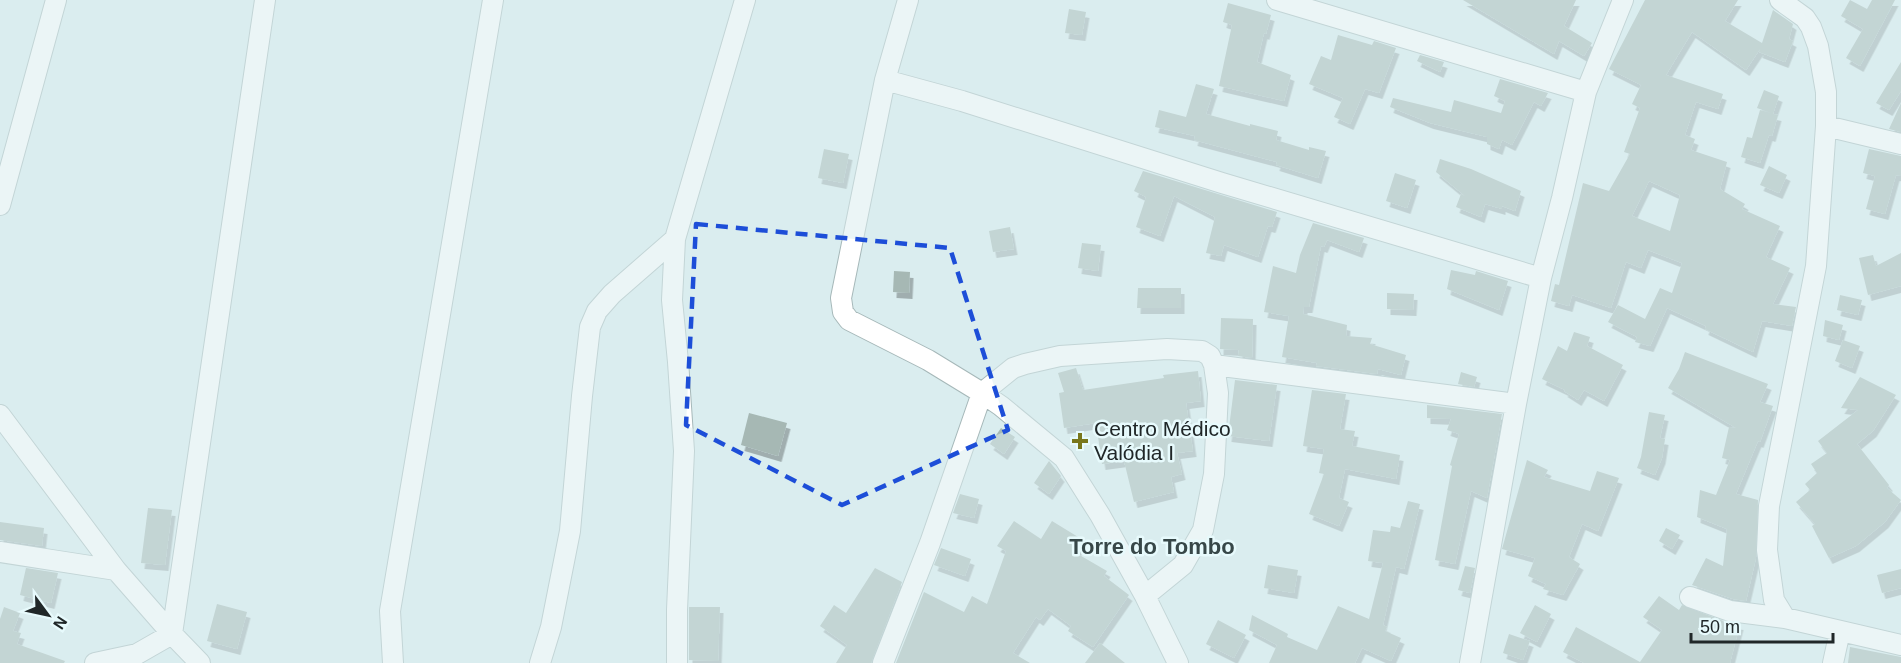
<svg xmlns="http://www.w3.org/2000/svg" width="1901" height="663" font-family="Helvetica,sans-serif">
	<defs>
		<filter id="shadow"><feDropShadow dx="3.5" dy="6" stdDeviation="0" flood-color="#0004"/></filter>
	</defs>
	<rect width="100%" height="100%" fill="#daedef"/>
	<!-- building -->
	<path fill="#a6b8b4" fill-rule="evenodd" filter="url(#shadow)" d="M1463,0H1576L1564,26L1592,43L1584,56L1559,41L1554,54Z
		M1645,0H1738L1725,21L1762,43L1773,10L1793,24L1789,39L1793,41L1785,62L1759,52L1760,49L1746,70L1692,32L1666,75L1723,94L1718,109L1696,102L1685,135L1695,139L1691,150L1727,162L1720,189L1745,204L1742,209L1780,226L1766,257L1790,268L1773,304L1796,307L1792,326L1762,321L1753,352L1705,329L1706,326L1667,308L1650,346L1635,342L1637,337L1608,322L1618,305L1645,319L1660,288L1672,293L1682,263L1648,250L1641,268L1626,262L1611,308L1572,295L1569,306L1551,301L1555,284L1559,285L1583,183L1609,191L1630,154L1624,152L1640,108L1632,104L1641,85L1609,69ZM1649,181L1680,195L1670,231L1632,216Z
		M1850,0L1867,9L1872,0H1895L1860,66L1846,58L1863,29L1841,16Z
		M1228,3L1271,15L1266,34L1264,33L1257,62L1291,75L1284,101L1219,86L1232,25L1223,22Z
		M1069,9L1086,12L1082,35L1065,33Z
		M1338,35L1372,45L1374,41L1396,48L1379,93L1365,89L1350,124L1334,117L1343,98L1309,84L1321,56L1331,60Z
		M1420,55L1444,62L1440,72L1417,61Z
		M1901,62V91L1889,110L1876,103Z
		M1500,79L1548,93L1541,106L1534,102L1512,145L1502,140L1499,149L1487,144V137L1430,123L1390,107L1393,98L1451,112L1454,100L1501,113L1505,101L1494,96Z
		M1196,84L1214,89L1206,114L1250,126V124L1278,131L1276,140L1309,150V147L1326,151L1318,178L1276,165L1277,162L1194,140L1195,136L1155,127L1159,110L1186,117Z
		M1764,90L1779,96L1773,114L1778,115L1772,136L1769,135L1760,163L1741,157L1747,137L1752,138L1760,110L1771,113L1757,108Z
		M1901,103V132L1889,129Z
		M824,149L849,154L843,183L818,178Z
		M1869,149L1901,156V176L1896,175L1885,214L1866,209L1875,176L1863,173Z
		M1440,159L1471,169L1521,191L1515,211L1502,206V209L1485,204L1481,217L1456,207L1461,194L1465,196L1436,172Z
		M1769,166L1787,175L1779,193L1760,185Z
		M1143,171L1277,212L1272,227L1268,226L1258,257L1224,245L1221,256L1206,253L1215,217L1174,196L1160,236L1136,227L1146,197L1134,191Z
		M1395,173L1416,180L1407,208L1386,201Z
		M1313,223L1364,238L1359,252L1327,240L1324,247L1321,246L1309,307H1304L1303,314L1347,325L1346,336L1372,338L1370,344L1406,355L1401,375L1378,369L1377,374L1316,366L1317,363L1282,357L1289,316L1264,312L1273,266L1296,273L1300,255Z
		M1010,227L1014,249L993,252L989,231Z
		M1082,243L1101,245L1098,271L1078,268Z
		M1901,253V286L1868,295L1859,258L1873,255L1876,266Z
		M1451,270L1475,275L1476,271L1508,281L1499,310L1447,289Z
		M894,271L910,272L909,293L893,292Z
		M1138,288H1181V308H1137Z
		M1387,293L1414,294L1413,310L1387,309Z
		M1840,295L1862,300L1858,315L1837,310Z
		M1221,318L1253,319L1252,358L1238,356L1239,350L1220,349Z
		M1825,320L1843,325L1839,340L1823,336Z
		M1574,332L1590,337L1587,346L1623,365L1604,401L1584,390L1578,400L1564,391L1565,390L1542,379L1558,346L1567,351Z
		M1843,340L1860,346L1852,368L1835,361Z
		M1685,352L1768,384L1760,402L1773,406L1760,442L1758,441L1736,494L1758,500L1756,558L1746,601L1733,599L1692,585L1706,558L1723,566L1727,529L1697,517L1700,490L1716,495L1730,460L1722,458L1729,427L1736,428L1668,388L1679,369Z
		M1076,368L1083,390L1164,378L1163,375L1198,371L1201,401L1186,403L1193,451L1177,453L1182,474L1171,477L1174,492L1134,502L1124,461L1102,464L1096,423L1064,428L1059,393L1064,392L1058,373Z
		M1461,372L1477,377L1474,387L1458,384Z
		M1860,377L1896,395L1873,431L1857,444L1889,485L1887,488L1901,500L1885,522L1856,546L1829,558L1812,526L1815,524L1796,502L1810,490L1805,484L1817,473L1811,464L1827,453L1818,441L1858,410L1841,408Z
		M1235,380L1277,385L1269,441L1228,436Z
		M1312,390L1346,394L1340,429L1355,431L1352,446L1400,455L1396,479L1345,469L1339,498L1349,502L1339,526L1309,514L1324,474L1319,473L1324,449L1303,446Z
		M1427,405L1502,414L1487,498L1471,491L1455,564L1435,560L1452,466L1450,465L1459,434L1447,430L1451,419L1427,418Z
		M1649,412L1665,415L1660,438L1665,439L1662,458L1655,475L1637,468L1641,457Z
		M749,413L787,423L778,456L741,445Z
		M1001,428L1015,437L1004,454L990,444Z
		M1527,460L1548,470L1544,477L1590,491L1597,471L1619,478L1598,531L1582,524L1569,557L1580,564L1563,595L1543,589L1546,584L1528,576L1535,558L1502,549Z
		M1049,461L1061,476L1049,494L1034,483Z
		M960,494L979,499L974,518L953,513Z
		M1408,501L1420,504L1404,569L1396,567L1383,625L1387,627L1385,631L1401,638L1391,661L1362,648L1355,663H1269L1277,645L1249,630L1252,615L1288,634L1287,637L1317,650L1338,606L1369,619L1383,563L1368,561L1373,530L1390,532L1391,526L1400,528Z
		M148,508L172,510L165,565L141,563Z
		M1014,521L1041,539L1052,521L1083,540L1076,553L1107,571L1104,576L1129,595L1093,647L1068,631L1071,626L1048,609L1040,620L1036,617L1013,653L1030,663H896L924,592L964,612L972,596L987,604L1006,551L997,546Z
		M0,522L44,528L42,546L0,540Z
		M1666,528L1680,535L1672,549L1659,541Z
		M941,548L971,559L965,576L934,565Z
		M1268,565L1298,570L1294,593L1264,588Z
		M1465,566L1475,568L1470,593L1458,590Z
		M26,568L58,573L51,603L20,595Z
		M875,568L902,582L871,663H836L847,645L820,626L834,605L846,613Z
		M1901,569V588L1882,593L1877,575Z
		M1659,596L1679,610L1682,605L1726,622L1740,624L1730,663H1584L1563,652L1576,627L1640,662L1662,630L1643,617Z
		M217,604L247,612L237,649L207,641Z
		M1535,605L1551,614L1537,642L1520,633Z
		M4,607L20,613L13,631L21,633L17,644L65,661L64,663H0V619Z
		M689,607H720L718,661L689,660Z
		M1218,620L1246,635L1234,658L1206,644Z
		M1509,634L1530,641L1523,660L1503,653Z
		M1100,643L1125,663H1085Z
		M1850,647L1901,657V663H1848Z"/>
	<g fill="none" stroke-linecap="round" stroke-linejoin="round">
		<defs>
			<path id="minor" d="M908,0L885,80L841,298L843,312L849,320L928,360L982,393L1001,406L1064,458L1100,515L1145,596L1178,663
				M1277,0L1586,92
				M1780,0L1805,18L1811,27L1818,46L1826,92V126L1816,266L1769,506L1767,550L1774,600L1785,618
				M885,80L962,101L1222,183L1541,278
				M1826,126L1901,144
				M0,205L56,0
				M1214,365L1516,404
				M0,415L116,570L172,634L200,663
				M0,552L116,570
				M1690,597L1730,611L1785,618L1901,645
				M95,663L137,654L172,634L265,0
				M393,663L390,611L493,0
				M540,663L551,627L570,531L582,396L590,327L597,311L612,294L675,239
				M677,663V610L684,451L678,362L672,300L675,239L745,0
				M883,663L930,543L982,393L1013,368L1025,364L1060,356L1167,349L1202,351L1210,356L1214,365L1218,393L1214,474L1203,530L1183,565L1145,596
				M1470,663L1516,404L1541,278L1562,198L1586,92L1623,0
				M1833,663L1840,631"/>
		</defs>
		<!-- minor casing -->
		<use href="#minor" stroke="#a6b8b9" stroke-width="22"/>
		<!-- minor -->
		<use href="#minor" stroke="#fff" stroke-width="20"/>
	</g>
	<!-- marked area -->
	<path d="M0 0H1901V663H0ZM696,224L950,248L1008,430L842,505L686,425Z" fill="#daedef" fill-opacity=".55" fill-rule="evenodd"/>
	<path fill="none" stroke="#1d4ed8" stroke-width="4.5" stroke-dasharray="12 8" stroke-linejoin="round" d="M696,224L950,248L1008,430L842,505L686,425Z"/>
	<!-- markers -->
	<path fill="#79771c" stroke="#e7fafc" stroke-width="2" d="M1077 432h6v6h6v6h-6v6h-6v-6h-6v-6h6z"/>
	<g text-anchor="middle" stroke-width="5" stroke-linejoin="round" paint-order="stroke">
		<!-- poi labels -->
		<g font-size="21" fill="#202728" stroke="#e7fafc" text-anchor="start">
			<text x="1094" y="436">Centro Médico<tspan x="1094" dy="24">Valódia I</tspan></text>
		</g>
		<!-- neighbourhood labels -->
		<g font-size="22" font-weight="bold" fill="#374748" stroke="#e7fafc">
			<text x="1152" y="554">Torre do Tombo</text>
		</g>
	</g>
	<!-- north arrow -->
	<g transform="translate(48 615) rotate(123)" stroke="#e7fafc" stroke-width="4.5" paint-order="stroke">
	<path d="M0-4.5L10 22L0 15L-10 22Z" fill="#202728"/>
	<text y="-9" font-size="16" font-weight="bold" text-anchor="middle" fill="#202728">N</text>
	</g>
	<!-- scale -->
	<path d="M1691 633v9h142v-9" fill="none" stroke="#202728" stroke-width="3"/>
	<text x="1700" y="633" font-size="18" fill="#202728" stroke="#e7fafc" stroke-width="4.5" paint-order="stroke">50 m</text>
</svg>
